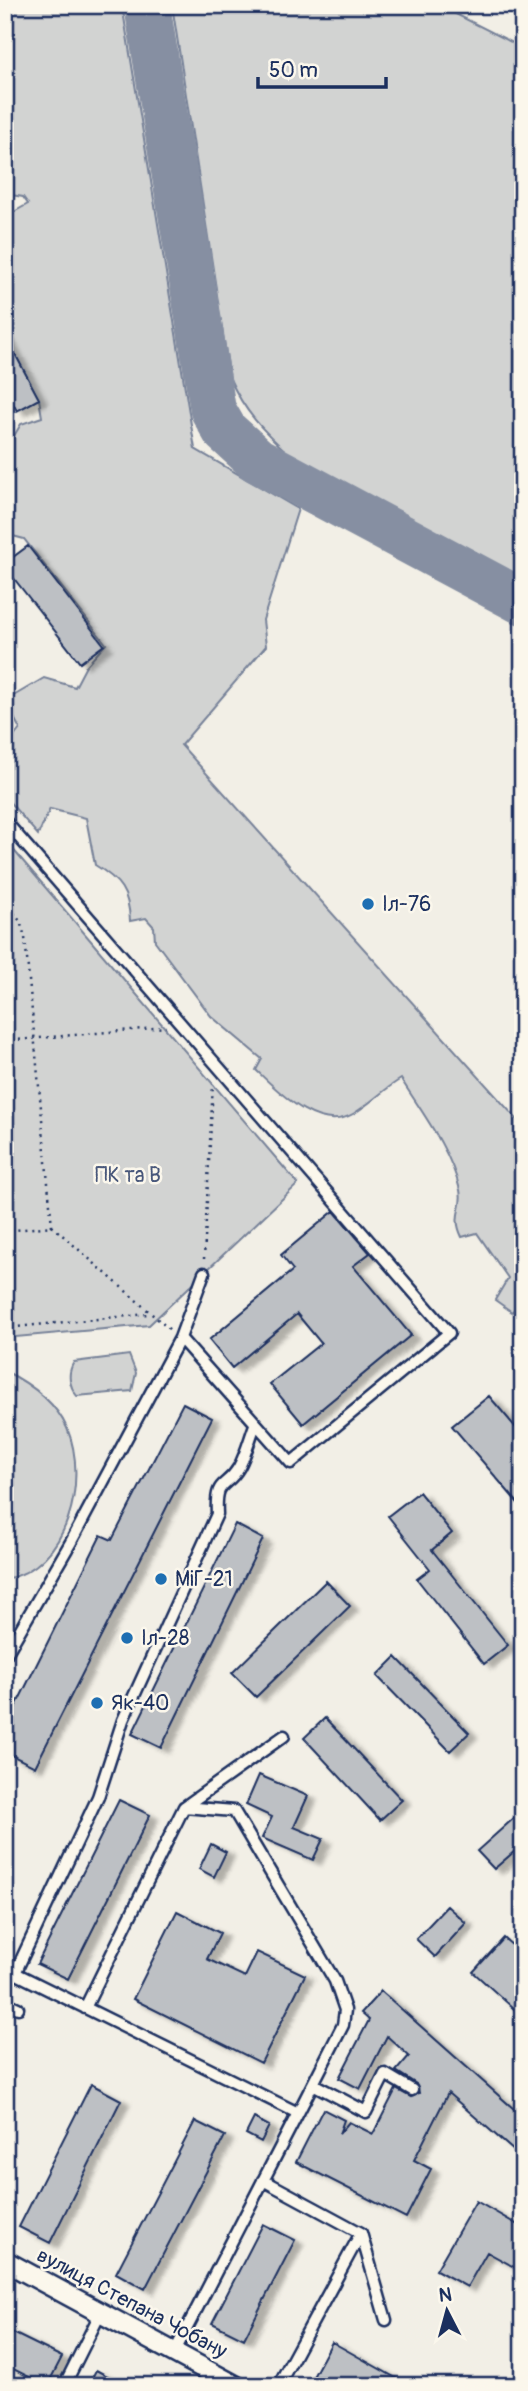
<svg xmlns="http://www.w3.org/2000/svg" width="528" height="2391" font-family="Pangolin,sans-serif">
	<defs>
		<filter id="shadow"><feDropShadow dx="8" dy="4.5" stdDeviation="2" flood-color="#0004"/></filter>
	</defs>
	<rect width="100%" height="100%" fill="#f2efe6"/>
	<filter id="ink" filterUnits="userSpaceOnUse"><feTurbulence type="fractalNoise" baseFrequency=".0143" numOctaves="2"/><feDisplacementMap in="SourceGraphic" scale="14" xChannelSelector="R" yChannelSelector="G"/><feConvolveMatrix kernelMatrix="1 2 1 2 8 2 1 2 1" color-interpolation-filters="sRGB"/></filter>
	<g filter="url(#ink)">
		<!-- green -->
		<path fill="#d2d3d2" stroke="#768198" stroke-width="2" d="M5,5H122L195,449L298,509L263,620L266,646L181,745L523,1126V1299L512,1312L495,1300L508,1278L477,1233L462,1237C451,1214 464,1209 460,1190C450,1149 423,1114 401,1079C384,1089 370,1104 353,1114C318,1134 278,1091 256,1070L262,1059L211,1016L155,941L154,927L146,918L130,921C129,892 120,880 95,865L86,818L50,809L38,835L5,797V748L20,729L5,701L44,678L75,687L86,666L106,644L24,539L5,534V476L10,469L5,451L21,424L42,417L39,399L5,335V217L28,204L23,197L5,194Z
			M172,5H438L523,48V580L289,454C263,431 244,411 230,379Z
			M5,840L298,1184L149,1325L5,1338Z
			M129,1355L136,1373L132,1391L77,1396C69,1386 67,1373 74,1362Z
			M5,1371C31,1384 55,1401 67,1428C89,1480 68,1568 5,1579Z"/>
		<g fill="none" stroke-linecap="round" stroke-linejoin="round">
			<!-- taxiway -->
			<path stroke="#868fa2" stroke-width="46" d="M147,5L213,410L225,431L257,460L523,602"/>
		</g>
		<!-- building -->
		<path fill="#bdc0c4" stroke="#1b2f5e" stroke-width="2" filter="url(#shadow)" d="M5,335L39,399L17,411L5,389Z
			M28,546L104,645L80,663L5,567V563Z
			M334,1211L370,1253L353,1266L411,1335L303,1424L270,1384L321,1343L297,1314L232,1368L209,1340L293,1270L281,1255Z
			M489,1396L523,1436V1509L452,1426Z
			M183,1403L212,1418L35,1767L5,1752V1728L101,1535L112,1540Z
			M419,1492L452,1533L432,1550L508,1645L484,1664L417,1579L430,1569L388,1516Z
			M235,1524L263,1539L161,1748L132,1734Z
			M326,1581L350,1606L256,1697L232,1673Z
			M396,1657L469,1733L450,1751L377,1676Z
			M325,1718L402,1800L380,1820L304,1738Z
			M259,1775L308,1796L294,1827L323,1839L313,1860L262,1838L272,1817L246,1805Z
			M119,1800L150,1815L68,1979L37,1964Z
			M523,1810V1844L494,1869L477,1851Z
			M211,1844L226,1852L214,1877L199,1869Z
			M447,1906L466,1923L435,1957L416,1939Z
			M177,1911L220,1933L207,1959L245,1977L257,1952L305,1975L261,2063L133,1999Z
			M504,1938L523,1955V2017L473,1972Z
			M381,1991L523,2117V2159L448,2093L414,2160L431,2169L406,2218L296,2162L323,2109L344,2120L339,2134L349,2122L373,2134L396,2089L411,2097L419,2093L416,2084L396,2071L409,2056L387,2036L360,2089L339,2078L369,2020L361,2013Z
			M91,2084L121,2100L50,2243L19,2227Z
			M254,2118L269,2126L261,2142L246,2134Z
			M195,2121L225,2136L145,2289L116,2273Z
			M476,2201L523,2228V2272L487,2252L467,2287L436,2270Z
			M263,2224L295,2240L244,2339L212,2323Z
			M5,2329L62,2357L47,2386L5,2365Z
			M332,2342L410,2386H308Z
			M96,2370L126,2386H88Z"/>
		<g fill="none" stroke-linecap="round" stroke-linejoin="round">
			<defs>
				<path id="lane" d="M5,821L449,1333L291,1463L180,1338L204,1273
					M5,1656L71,1542L180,1338
					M184,1807L284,1736
					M5,2002L18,2008
					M85,2008L184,1807L234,1811L335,1981L345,2010L343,2025L298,2113
					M313,2084L366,2112L385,2074L412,2090
					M263,2180L361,2233L386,2320
					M175,2351L298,2113L15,1973L98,1797L123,1720L217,1514C215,1477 226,1490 239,1467C246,1454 250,1438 255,1425
					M64,2386L101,2312
					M278,2386L361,2233"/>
				<path id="street" d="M5,2261L236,2386"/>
			</defs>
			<!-- lane casing -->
			<use href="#lane" stroke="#1b2f5e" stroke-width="15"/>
			<!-- street casing -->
			<use href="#street" stroke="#1b2f5e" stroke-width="24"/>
			<!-- path -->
			<path stroke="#1b2f5e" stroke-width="2.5" stroke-dasharray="2 5" stroke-linecap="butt" d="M5,902L20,921L25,937L52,1226L5,1231
				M5,1041L166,1027
				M52,1226L170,1330
				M204,1259L213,1084
				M5,1328L148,1314
				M5,2033L11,2021"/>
			<!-- lane -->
			<use href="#lane" stroke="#fbf7ec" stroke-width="10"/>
			<!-- street -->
			<use href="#street" stroke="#fbf7ec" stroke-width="19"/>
		</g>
	</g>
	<!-- markers -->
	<g fill="#1f6fb2" stroke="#fbf7ec" stroke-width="2.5">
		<circle cx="368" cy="904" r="7"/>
		<circle cx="161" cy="1579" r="7"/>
		<circle cx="127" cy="1638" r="7"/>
		<circle cx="97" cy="1703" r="7"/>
	</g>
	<g text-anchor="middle" stroke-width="5" stroke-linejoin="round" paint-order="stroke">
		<!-- poi labels -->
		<g font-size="21" fill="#1b2f5e" stroke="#fbf7ec" text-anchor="start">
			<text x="382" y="911">Іл-76</text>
			<text x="175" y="1586">МіГ-21</text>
			<text x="141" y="1645">Іл-28</text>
			<text x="111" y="1710">Як-40</text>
		</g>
		<!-- park labels -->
		<g font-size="21" fill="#49587b" stroke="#fbf7ec">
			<text x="128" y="1182">ПК та В</text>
		</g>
		<!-- street labels -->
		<g font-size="21" fill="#1b2f5e" stroke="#fbf7ec">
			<text transform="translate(132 2303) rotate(28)" y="7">вулиця Степана Чобану</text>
		</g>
	</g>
	<!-- margin -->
	<rect width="528" height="2391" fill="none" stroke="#fbf7ec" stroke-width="28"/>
	<rect x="14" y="14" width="500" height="2363" fill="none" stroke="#1b2f5e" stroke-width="2.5" filter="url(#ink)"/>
	<!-- north arrow -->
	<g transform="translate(447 2311) rotate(354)" stroke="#fbf7ec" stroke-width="5" paint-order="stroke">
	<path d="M0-5L12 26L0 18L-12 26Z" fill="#1b2f5e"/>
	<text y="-10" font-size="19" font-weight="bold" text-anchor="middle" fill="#1b2f5e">N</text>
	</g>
	<!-- scale -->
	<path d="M258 77v10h128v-10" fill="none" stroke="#1b2f5e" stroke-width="3.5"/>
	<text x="269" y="77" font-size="21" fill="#1b2f5e" stroke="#fbf7ec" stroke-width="5" paint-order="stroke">50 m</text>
</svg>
